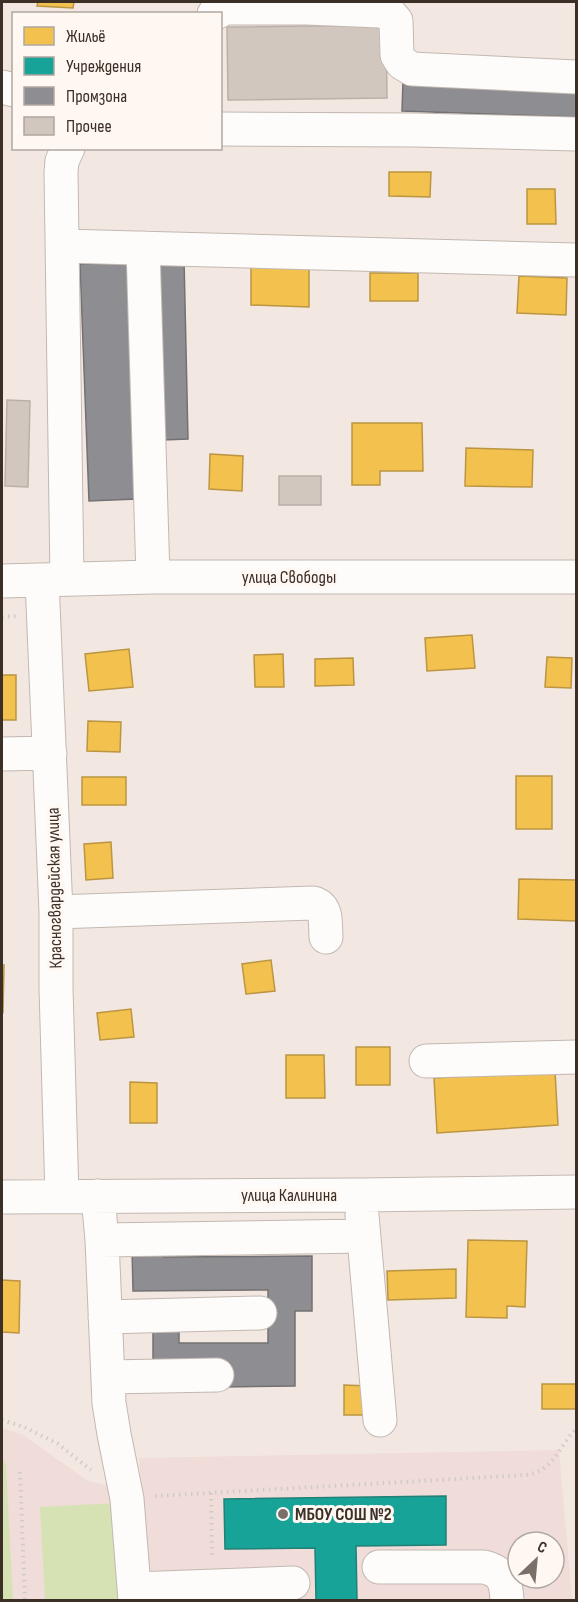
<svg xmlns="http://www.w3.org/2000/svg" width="578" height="1602" font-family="'Sofia Sans Condensed',sans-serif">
	<rect width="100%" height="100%" fill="#f3e8e1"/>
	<!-- education -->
	<path fill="#f0dcd9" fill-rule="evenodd" d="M2,1428L22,1434L88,1481L112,1486L141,1484L139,1458L559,1450L572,1600H2ZM518,1542H554V1578H518Z"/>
	<!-- green -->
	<path fill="#d7e2b4" d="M2,1456L6,1465L13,1600H2Z
		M117,1503L122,1600H45L40,1507Z"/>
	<!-- homes -->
	<path fill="#f2c14e" stroke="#bb9542" stroke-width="1.5" d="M38,2H74L73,8L37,6Z
		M389,172H431L430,197L389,196Z
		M527,189H555L556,224H527Z
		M251,264L309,265V307L251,305Z
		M370,273H418V301H370Z
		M519,276L567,278L566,315L517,313Z
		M352,423H422L423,471H380V485H352Z
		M466,448L533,450L532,487L465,486Z
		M210,454L243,456L242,491L209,489Z
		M472,635L475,668L427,671L425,638Z
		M129,649L133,687L89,691L85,654Z
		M283,654L284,687H255L254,655Z
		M547,657L572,658L571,688L545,687Z
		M353,658L354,685L315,686V659Z
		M2,675H16V720H2Z
		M88,721L121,722L120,752L87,751Z
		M516,776H552V829H516Z
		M82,777H126V805H82Z
		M111,842L113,878L86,880L84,844Z
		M519,879L576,880V921L518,919Z
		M271,960L275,991L246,994L242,964Z
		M2,965H4L3,1012L2,1011Z
		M131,1009L134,1037L100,1040L97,1013Z
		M356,1047H390V1085H356Z
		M286,1055H324L325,1098H286Z
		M555,1071L558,1125L437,1133L434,1078Z
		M130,1082L157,1083V1123H130Z
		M468,1240L527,1241L525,1307L507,1306V1318L466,1317Z
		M456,1269V1298L388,1300L387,1271Z
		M2,1280L20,1281L19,1333L2,1332Z
		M542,1384H576V1409H542Z
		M344,1385L368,1386V1415H344Z"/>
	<!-- public -->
	<path fill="#17a398" stroke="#228076" stroke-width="1.5" d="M446,1496V1545L356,1546L357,1600H316L315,1548L225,1549L224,1499Z"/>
	<!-- industry -->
	<path fill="#8d8d92" stroke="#747172" stroke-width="1.5" d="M403,81L576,87V117L402,111Z
		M184,258L188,439L163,440L160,259Z
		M127,263L136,499L89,501L80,264Z
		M132,1248H164V1257L312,1256V1311H295V1386L224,1387L153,1368V1326H179V1343H268V1290L133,1291Z"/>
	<!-- building -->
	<path fill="#d2c7bf" stroke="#bbb0a9" stroke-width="1.5" d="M386,25L387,98L228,100L227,27Z
		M7,400L30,401L28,487L5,486Z
		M279,476H321V505H279Z"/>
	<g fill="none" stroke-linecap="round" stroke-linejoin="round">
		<defs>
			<path id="minor" d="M214,14L225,8H307L380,11L390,14L396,21L397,55L402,63L412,69L576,77
				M2,87L14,90
				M220,129L415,130L576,134
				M63,246L576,260
				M143,248L153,577
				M67,579L61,172L62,161L68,148
				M42,580L56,912V988L62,1196
				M2,581L153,577H576
				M2,754L50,753
				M56,912L313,903C328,907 325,923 326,937
				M426,1061L576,1057
				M98,1196L102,1240L109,1403L114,1434L127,1499L135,1600
				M2,1197L361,1195L576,1192
				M362,1215L380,1420
				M102,1240L363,1236
				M105,1317L260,1313
				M108,1377L217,1375
				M379,1567H484C504,1572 506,1582 507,1600
				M134,1589L293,1583"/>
		</defs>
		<!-- minor casing -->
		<use href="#minor" stroke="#c2b8b1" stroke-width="35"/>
		<!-- path -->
		<path stroke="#d0cbc9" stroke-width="4" stroke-dasharray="1.5 4.5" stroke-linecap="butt" d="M2,617L16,616
			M2,1420L24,1427L58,1444L91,1470
			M20,1472L25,1600
			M211,1493L212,1559
			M155,1496L526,1475C555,1470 558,1447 576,1429"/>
		<!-- minor -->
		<use href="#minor" stroke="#fdfcfa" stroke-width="33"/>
	</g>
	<!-- markers -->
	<circle fill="#7b7067" stroke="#fef7f2" stroke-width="2" cx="283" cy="1514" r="6"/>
	<g text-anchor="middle" stroke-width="6" stroke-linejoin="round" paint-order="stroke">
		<!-- street labels -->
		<g font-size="18" fill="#3b2f26" stroke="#fef7f2">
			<text x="289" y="583">улица Свободы</text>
			<text transform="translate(54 888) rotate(-91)" y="6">Красногвардейская улица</text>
			<text x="289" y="1201">улица Калинина</text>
		</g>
		<!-- poi labels -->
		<g font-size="18" font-weight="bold" fill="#3b2f26" stroke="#fef7f2" text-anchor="start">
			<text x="295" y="1520">МБОУ СОШ №2</text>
		</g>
	</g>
	<!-- border -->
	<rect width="578" height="1602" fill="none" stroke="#3b2f26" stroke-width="6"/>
	<!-- legend -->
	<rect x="12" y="12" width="210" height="138" fill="#fef7f2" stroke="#b0a7a0" stroke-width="1.5"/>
	<rect x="24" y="27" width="30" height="18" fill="#f2c14e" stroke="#b0a7a0" stroke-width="1.5"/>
	<text x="66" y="42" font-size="18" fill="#3b2f26">Жильё</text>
	<rect x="24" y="57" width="30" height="18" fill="#17a398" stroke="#b0a7a0" stroke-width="1.5"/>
	<text x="66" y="72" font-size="18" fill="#3b2f26">Учреждения</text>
	<rect x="24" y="87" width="30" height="18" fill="#8d8d92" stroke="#b0a7a0" stroke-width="1.5"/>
	<text x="66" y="102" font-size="18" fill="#3b2f26">Промзона</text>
	<rect x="24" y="117" width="30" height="18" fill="#d2c7bf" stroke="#b0a7a0" stroke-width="1.5"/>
	<text x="66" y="132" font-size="18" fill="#3b2f26">Прочее</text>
	<!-- north arrow -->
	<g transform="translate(536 1560) rotate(26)"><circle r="28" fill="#fef7f2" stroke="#b0a7a0" stroke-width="1.5"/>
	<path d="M0-4.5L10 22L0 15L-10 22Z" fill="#7b7067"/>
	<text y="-9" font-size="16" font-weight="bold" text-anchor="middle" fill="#3b2f26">С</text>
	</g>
</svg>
